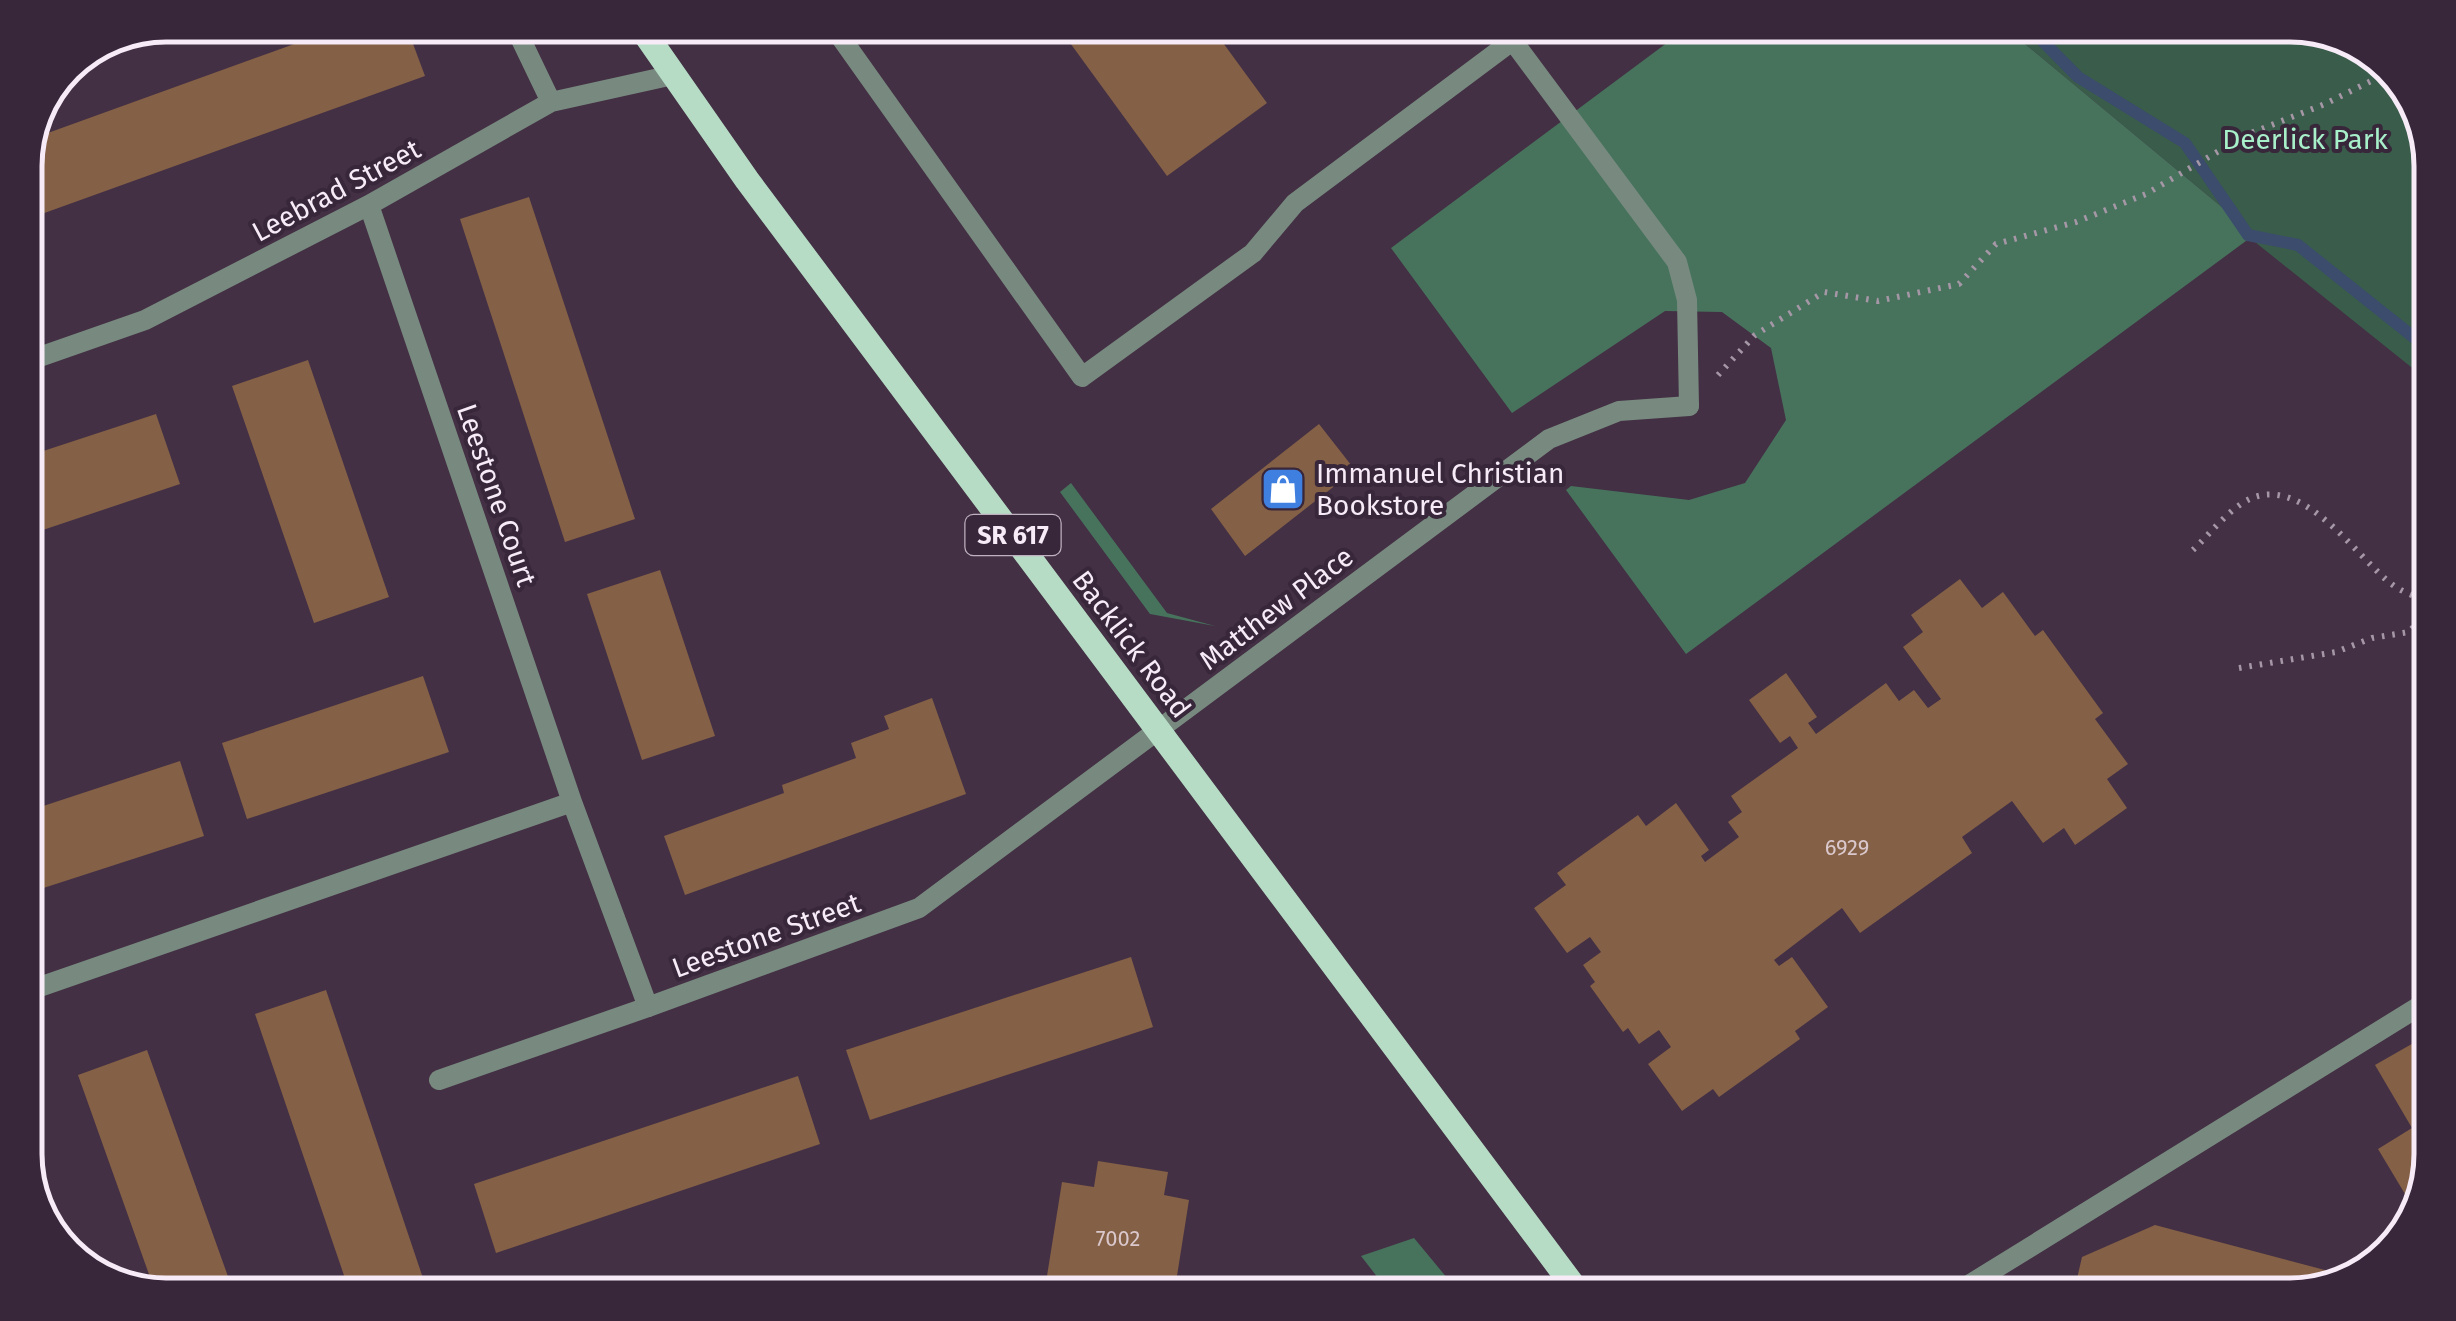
<svg xmlns="http://www.w3.org/2000/svg" width="2456" height="1321" font-family="'Fira Sans',sans-serif">
	<rect width="100%" height="100%" fill="#433044"/>
	<!-- green -->
	<path fill="#3a5c4b" d="M2002,25H2290L2353,40L2408,88L2431,157V383L2250,238L2247,228Z"/>
	<!-- forest -->
	<path fill="#47735d" d="M1691,25H2002L2247,228L2250,238L1686,654L1566,490L1571,486L1689,500L1745,483L1786,420L1771,348L1722,312L1665,311L1512,413L1391,248Z
		M1071,483L1167,613L1215,626L1150,614L1060,492Z
		M1414,1238L1462,1296H1392L1361,1256Z"/>
	<g fill="none" stroke-linecap="round" stroke-linejoin="round">
		<!-- stream -->
		<path stroke="#3b4c6d" stroke-width="12" d="M2027,25L2078,77L2185,143L2248,235L2298,245L2431,351"/>
	</g>
	<!-- building -->
	<path fill="#846046" d="M347,25H406L425,76L25,220V157L34,138Z
		M1057,25H1210L1267,103L1167,176Z
		M529,197L635,519L565,542L460,219Z
		M308,360L389,597L314,623L232,386Z
		M156,414L180,484L25,536V457Z
		M1319,424L1355,470L1245,556L1211,509Z
		M660,570L715,736L642,760L587,594Z
		M1960,579L1982,608L2003,592L2035,636L2043,630L2103,713L2095,719L2128,764L2107,779L2127,808L2075,845L2064,828L2043,843L2012,801L1962,837L1972,853L1860,933L1842,908L1774,960L1779,966L1792,957L1828,1007L1795,1031L1800,1039L1719,1097L1713,1089L1682,1111L1648,1064L1671,1047L1659,1030L1639,1044L1628,1028L1623,1032L1590,986L1595,982L1583,965L1601,952L1590,937L1567,953L1534,908L1566,885L1557,873L1638,815L1646,826L1676,803L1709,850L1701,856L1705,862L1739,837L1728,822L1742,812L1731,796L1798,748L1790,736L1780,743L1749,700L1786,673L1817,717L1808,723L1816,734L1886,683L1899,701L1914,690L1928,708L1941,699L1903,647L1923,632L1911,615Z
		M423,676L449,752L247,819L222,743Z
		M932,698L966,794L685,895L664,836L784,793L782,785L856,758L851,743L889,729L884,716Z
		M180,761L204,836L25,894V812Z
		M1131,957L1153,1027L870,1120L846,1050Z
		M326,990L429,1296H351L255,1014Z
		M2431,1033V1155L2417,1214L2378,1149L2412,1128L2375,1065Z
		M147,1050L235,1296L156,1294L78,1075Z
		M798,1076L820,1144L496,1253L474,1184Z
		M1098,1161L1168,1172L1164,1195L1189,1200L1174,1295L1047,1276L1062,1182L1094,1187Z
		M2155,1225L2355,1278L2290,1296H2073L2082,1257Z"/>
	<g fill="none" stroke-linecap="round" stroke-linejoin="round">
		<!-- path -->
		<path stroke="#a697a7" stroke-width="6" stroke-dasharray="2.5 8" stroke-linecap="butt" d="M1718,375L1755,335L1824,292L1878,301L1959,284L1996,244L2076,222L2146,194L2246,135L2325,104L2389,72
			M2193,550C2211,533 2234,502 2258,496C2308,483 2356,555 2389,582C2401,592 2416,597 2431,602
			M2239,668L2336,652L2372,638L2409,632L2431,607"/>
		<!-- lane -->
		<path stroke="#788a7f" stroke-width="20" d="M832,25L1082,377L1253,253L1295,203L1512,41
			M1501,25L1677,262L1687,300L1689,406
			M439,1080L648,1007
			M1951,1296L2431,999"/>
		<!-- street -->
		<path stroke="#788a7f" stroke-width="20" d="M514,25L551,102
			M369,205L572,802
			M25,362L145,320L369,205L551,102L673,75
			M25,992L572,802L648,1007L919,908L1549,439L1619,411L1689,406"/>
		<!-- primary -->
		<path stroke="#b6dcc5" stroke-width="25" d="M639,25L747,180L1581,1296"/>
	</g>
	<!-- icons -->
	<defs>
		<symbol id="shop-square" viewBox="-11 -11 22 22"><rect x="-9" y="-9" width="18" height="18" rx="4" fill="#3f7fe0" stroke="#38263a"/><path d="M-5-2.5h2.3a2.7 3.5 0 0 1 5.4 0H5L5.5 6h-11ZM-1.5-2.5h3a1.5 2.3 0 0 0-3 0Z" fill="#fff"/></symbol>
	</defs>
	<g fill-rule="evenodd">
		<use href="#shop-square" x="1258" y="464" width="50" height="50"/>
	</g>
	<g text-anchor="middle" stroke-width="8" stroke-linejoin="round" paint-order="stroke">
		<!-- number labels -->
		<g font-size="22" fill="#dac8cc">
			<text x="1847" y="855">6929</text>
			<text x="1118" y="1246">7002</text>
		</g>
		<!-- shield labels -->
		<rect fill="#38263a" stroke="#beb0bf" stroke-width="2.5" x="965.5" y="515" width="95" height="40" rx="8"/>
		<g font-size="25" font-weight="bold" fill="#f7ebf8">
			<text x="1013" y="544">SR 617</text>
		</g>
		<!-- park labels -->
		<g font-size="28" fill="#a7f0ca" stroke="#38263a">
			<text x="2305" y="149">Deerlick Park</text>
		</g>
		<!-- street labels -->
		<g font-size="28" fill="#f7ebf8" stroke="#38263a">
			<text transform="translate(336 190) rotate(-28)" y="10">Leebrad Street</text>
			<text transform="translate(497 495) rotate(71)" y="10">Leestone Court</text>
			<text transform="translate(1276 608) rotate(-37)" y="10">Matthew Place</text>
			<text transform="translate(1132 644) rotate(53)" y="10">Backlick Road</text>
			<text transform="translate(766 935) rotate(-20)" y="10">Leestone Street</text>
		</g>
		<!-- poi labels -->
		<g font-size="28" fill="#f7ebf8" stroke="#38263a" text-anchor="start">
			<text x="1316" y="483">Immanuel Christian<tspan x="1316" dy="32">Bookstore</tspan></text>
		</g>
	</g>
	<!-- crop -->
	<path d="M0 0H2456V1321H0ZM166 42H2290A124 124 0 0 1 2414 166V1154A124 124 0 0 1 2290 1278H166A124 124 0 0 1 42 1154V166A124 124 0 0 1 166 42Z" fill="#38263a" fill-rule="evenodd"/>
	<path fill="none" stroke="#f7ebf8" stroke-width="5" d="M166 42H2290A124 124 0 0 1 2414 166V1154A124 124 0 0 1 2290 1278H166A124 124 0 0 1 42 1154V166A124 124 0 0 1 166 42Z"/>
</svg>
